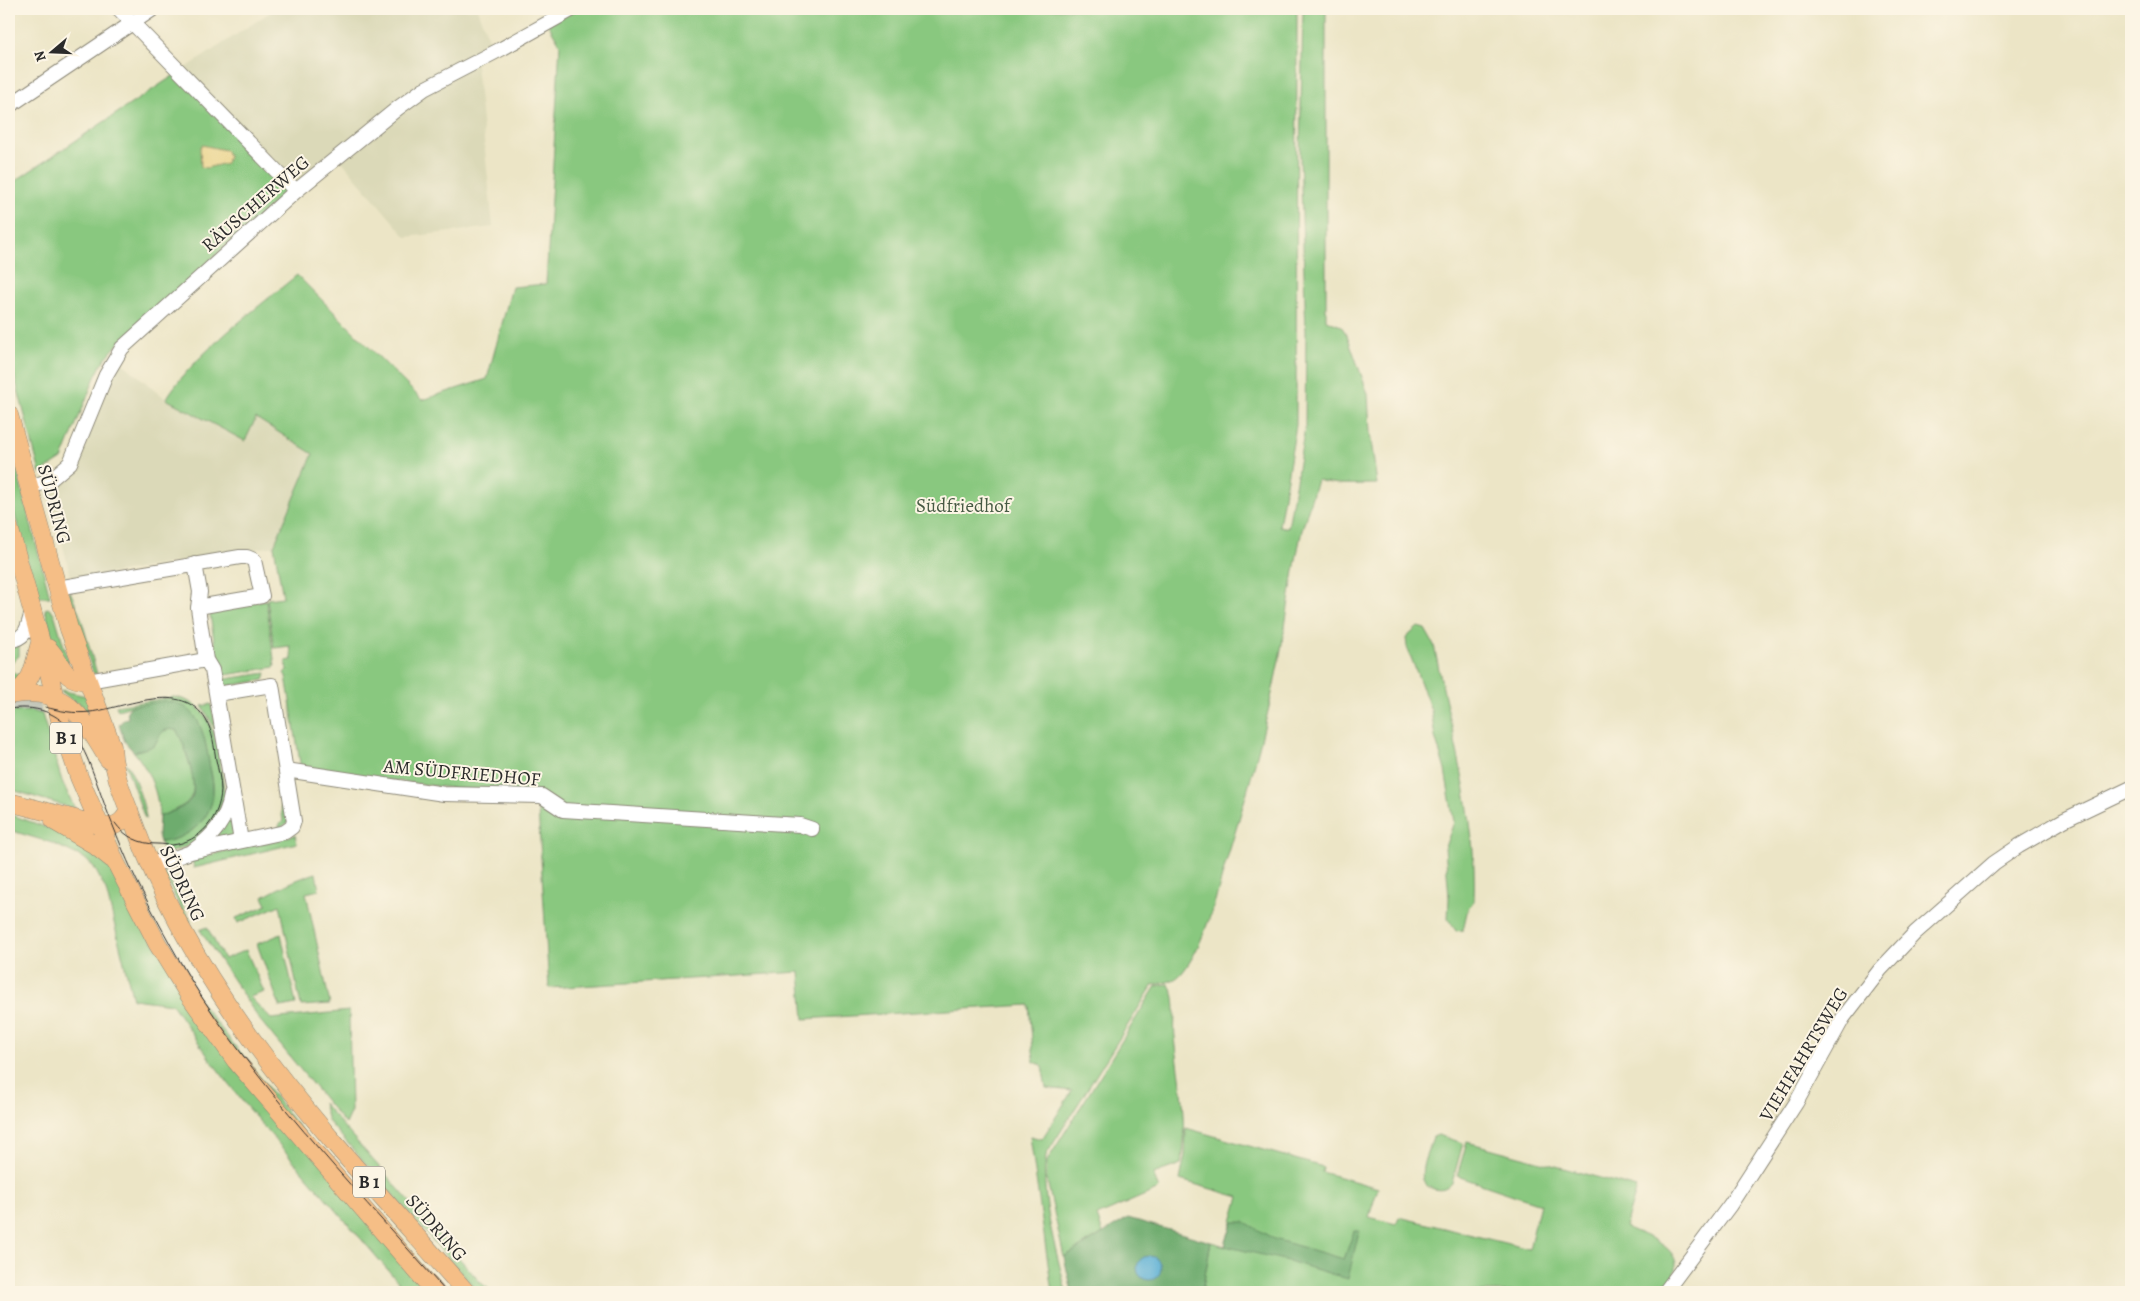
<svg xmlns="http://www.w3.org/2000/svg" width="2140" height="1301" font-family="Alegreya,serif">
	<rect width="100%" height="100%" fill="#fcf5e5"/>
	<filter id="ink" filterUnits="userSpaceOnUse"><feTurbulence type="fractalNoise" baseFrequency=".02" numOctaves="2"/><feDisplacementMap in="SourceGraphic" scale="10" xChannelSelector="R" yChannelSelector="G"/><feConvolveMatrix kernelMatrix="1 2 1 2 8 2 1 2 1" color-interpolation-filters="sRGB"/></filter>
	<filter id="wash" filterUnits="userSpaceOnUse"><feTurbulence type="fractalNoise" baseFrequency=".0096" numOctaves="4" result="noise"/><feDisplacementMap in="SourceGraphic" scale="20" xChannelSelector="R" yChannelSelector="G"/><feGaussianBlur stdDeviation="1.12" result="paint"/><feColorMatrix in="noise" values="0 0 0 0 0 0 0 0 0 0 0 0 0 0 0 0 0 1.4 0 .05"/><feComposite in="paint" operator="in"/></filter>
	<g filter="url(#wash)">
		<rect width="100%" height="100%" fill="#ece5c6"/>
		<!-- built -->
		<path fill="#dbd9b8" d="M275,9H477L491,44L476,64L493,227L406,237L341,160L303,181L294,183L183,70Z
			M120,361L166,399L244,441L256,418L313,454L274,546L72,580L48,489L63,480L77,462L108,379Z"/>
		<!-- industrial -->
		<path fill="#c3c6b9" d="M31,701L41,703L42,714L9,712V702Z"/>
		<!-- green -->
		<path fill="#89c87f" stroke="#5a7a55" d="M576,9H1297L1296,425L1279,526L1288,528L1305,427L1306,332L1300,156L1303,9H1326V320L1341,326L1347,335L1368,394L1370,433L1377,484C1356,484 1337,486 1317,480C1312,496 1307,513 1302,530C1292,575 1287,620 1278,665C1265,731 1246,798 1226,862C1217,895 1203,949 1181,974C1174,982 1163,983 1153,985L1046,1155C1040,1200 1056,1248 1066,1292H1052L1030,1136L1042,1139L1072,1091L1046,1088L1042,1065L1034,1062L1029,1005L804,1019L800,972L549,988L537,793L499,794L301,769L286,676L284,673L287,670L286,661L292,660L290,646L274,648L267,599L283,597L274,546L313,454L256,418L245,441L166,399C195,353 255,310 297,275L422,400L487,379L512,287L546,284L560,44L548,24Z
			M179,72L288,190L118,344L104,360L95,377L62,459L40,473L9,355V185Z
			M9,440L50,597H37L9,493Z
			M70,591L81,618L97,674L93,673L69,596Z
			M266,600L275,667L220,676L209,609Z
			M48,608L54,613L69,663L56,653L45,609Z
			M1418,627L1425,629L1434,645C1450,729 1478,815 1474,901L1468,908L1463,930L1456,931L1448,919L1449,898L1445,847L1454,822L1445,770L1435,737L1431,710L1407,647L1406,638Z
			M19,643V656L10,665L9,670L24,678L9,688V644Z
			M266,673L264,680L221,687L219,680Z
			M60,690L86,696L91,710H83Z
			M174,697C206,702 214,728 219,757C221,769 223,780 224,792H226C213,831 205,843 164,854L160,842C188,840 212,820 213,790C214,780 210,769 208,759C206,743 203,729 194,715L131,706L118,710L116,706Z
			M211,704L217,732L202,706Z
			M31,711L42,714L62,781L75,809L9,789V712Z
			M168,729L176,730L181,736C185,757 205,790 184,805C176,810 167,813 159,817C159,794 149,770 134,752L155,744L160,733Z
			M125,763C132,767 146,809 146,819H145Z
			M281,774L288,822L280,829L279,825L283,821L277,776Z
			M9,814L62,833L106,860L146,933L429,1292H407L246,1106L212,1062L172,1004L133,999L106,890L94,867L84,858L52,843L9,830Z
			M230,817L234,836L210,842Z
			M295,835L297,843L194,868L192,859Z
			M166,873L191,922L186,920L164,874Z
			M316,873L319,890L306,893L330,1004L301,1006L280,905L238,923L236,918L267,905L263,897C280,887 297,879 316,873Z
			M207,927L224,959L246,950L264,992L250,997L271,1019L349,1011L351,1111L345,1124L259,1019L200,930Z
			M281,934L296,1004L280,1007L257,944Z
			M1168,984C1179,996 1173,1021 1175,1037C1179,1079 1190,1121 1181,1164L1153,1174L1159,1189L1097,1216L1103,1233L1064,1257L1046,1176L1047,1161L1156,986Z
			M323,1103L481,1283L493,1292H478L328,1121Z
			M1186,1128L1323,1167L1322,1172L1378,1188L1369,1217L1396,1224L1399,1217L1529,1249L1540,1204L1457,1176L1467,1142L1637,1188L1625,1227C1642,1235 1675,1244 1676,1265C1677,1271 1673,1278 1671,1283L1653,1285L1661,1290L1659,1292H1202L1211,1242L1225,1246L1239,1197L1180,1180L1185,1155Z
			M1438,1135L1463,1143L1452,1183C1447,1189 1442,1191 1434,1189C1411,1183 1428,1153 1433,1137Z"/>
		<!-- forest -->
		<path fill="#6eac6e" stroke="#4c6c4c" d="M164,701C199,702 204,733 209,762C210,770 213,779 213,788C215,818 188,840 160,842L158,835L159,817C169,812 187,808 192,797C198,785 184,740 176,730C161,727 160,736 154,746L134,752L125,742L119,725L124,719L128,718L127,711L131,706Z
			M1128,1218L1211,1242L1202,1292H1072L1064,1257Z
			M1232,1222H1245L1274,1239L1344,1259L1354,1231H1359L1348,1279L1292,1262L1225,1246Z"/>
		<!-- sand -->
		<path fill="#eeda9e" stroke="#8c8264" d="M202,145L225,150L229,157L226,163L206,168L201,167L200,148Z"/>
		<!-- water -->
		<path fill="#58afd5" stroke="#426d80" d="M1137 1268a12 12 0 1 1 24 0a12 12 0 1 1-24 0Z"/>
	</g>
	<g filter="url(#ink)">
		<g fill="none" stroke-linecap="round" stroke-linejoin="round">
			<defs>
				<path id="minor" d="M119,9L296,191
					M9,106L153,9
					M28,488L50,480L70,463L106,375L122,348L296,191L398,108L424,89L503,48L573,9
					M195,564L200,592L198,608L206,660L212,670L215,687L241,841
					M57,588L240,557H247L254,560L262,596L198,607
					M9,641C28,637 27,628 32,612
					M88,681L206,660
					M286,770L444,794L542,796L563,810L800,825L812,829
					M194,850C213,836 227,820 231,795
					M149,862H163L191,852L285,832L292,827L294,821L272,685L217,694
					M1665,1292L1730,1205L1796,1103L1843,1018L1880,970L1915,933L1994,863L2019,846L2064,820L2131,788"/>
				<path id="major" d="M9,415L69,629L112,746C113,776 126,801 136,829C202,1010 341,1150 466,1292
					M9,527L47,664L60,720L79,777L116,863L157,943L189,995L236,1061L435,1292
					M48,648C64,664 60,680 88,681
					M15,694C35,678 33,666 40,643
					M9,695C65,684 83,717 108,759
					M9,802L106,827C118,826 124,821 129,810
					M54,821L93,844L112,859"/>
			</defs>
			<!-- minor casing -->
			<use href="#minor" stroke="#8c8878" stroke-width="16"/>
			<!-- major casing -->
			<use href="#major" stroke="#8c8878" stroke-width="19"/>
			<!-- minor -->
			<use href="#minor" stroke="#fff" stroke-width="14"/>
			<!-- major -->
			<use href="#major" stroke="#f5be86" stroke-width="18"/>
			<!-- tram -->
			<path stroke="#2b2b2b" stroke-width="1" d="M45,707C60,711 74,714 90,712C125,708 182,679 206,720C213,732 214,747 216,760C218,770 221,780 221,790C220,818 200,842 172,845C167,845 163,844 157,844C140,844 125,837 115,823
				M9,709C77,699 87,760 106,808C117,836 128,864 142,891C161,928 181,965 203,999C273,1105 363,1197 446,1292"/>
		</g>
	</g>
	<g text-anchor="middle" stroke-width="4" stroke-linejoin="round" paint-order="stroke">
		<!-- shield labels -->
		<g fill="#fcf5e5" stroke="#6a6863" stroke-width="1">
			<rect x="50" y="722.5" width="32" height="31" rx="4"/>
			<rect x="353" y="1166.5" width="32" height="31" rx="4"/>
		</g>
		<g font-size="18" font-weight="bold" fill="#2b2b2b">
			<text x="66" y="744">B 1</text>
			<text x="369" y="1188">B 1</text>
		</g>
		<!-- street labels -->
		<g font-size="19" fill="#2b2b2b" stroke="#fcf5e5">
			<text transform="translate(255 203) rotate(-41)" y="7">RÄUSCHERWEG</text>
			<text transform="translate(55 504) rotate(75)" y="7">SÜDRING</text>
			<text transform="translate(462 772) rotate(5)" y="7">AM SÜDFRIEDHOF</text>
			<text transform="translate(183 883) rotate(65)" y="7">SÜDRING</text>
			<text transform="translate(1803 1054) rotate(-59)" y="7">VIEHFAHRTSWEG</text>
			<text transform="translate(437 1227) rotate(49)" y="7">SÜDRING</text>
		</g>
		<!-- park labels -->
		<g font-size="19" fill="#475a44" stroke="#fcf5e5">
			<text x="963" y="512">Südfriedhof</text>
		</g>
	</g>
	<!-- margin -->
	<rect width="2140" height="1301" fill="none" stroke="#fcf5e5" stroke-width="30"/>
	<!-- north arrow -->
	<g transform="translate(52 52) rotate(251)" stroke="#fcf5e5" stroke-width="4" paint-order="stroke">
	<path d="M0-4L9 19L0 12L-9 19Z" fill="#2b2b2b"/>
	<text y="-8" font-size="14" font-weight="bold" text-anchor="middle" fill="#2b2b2b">N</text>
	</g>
</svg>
